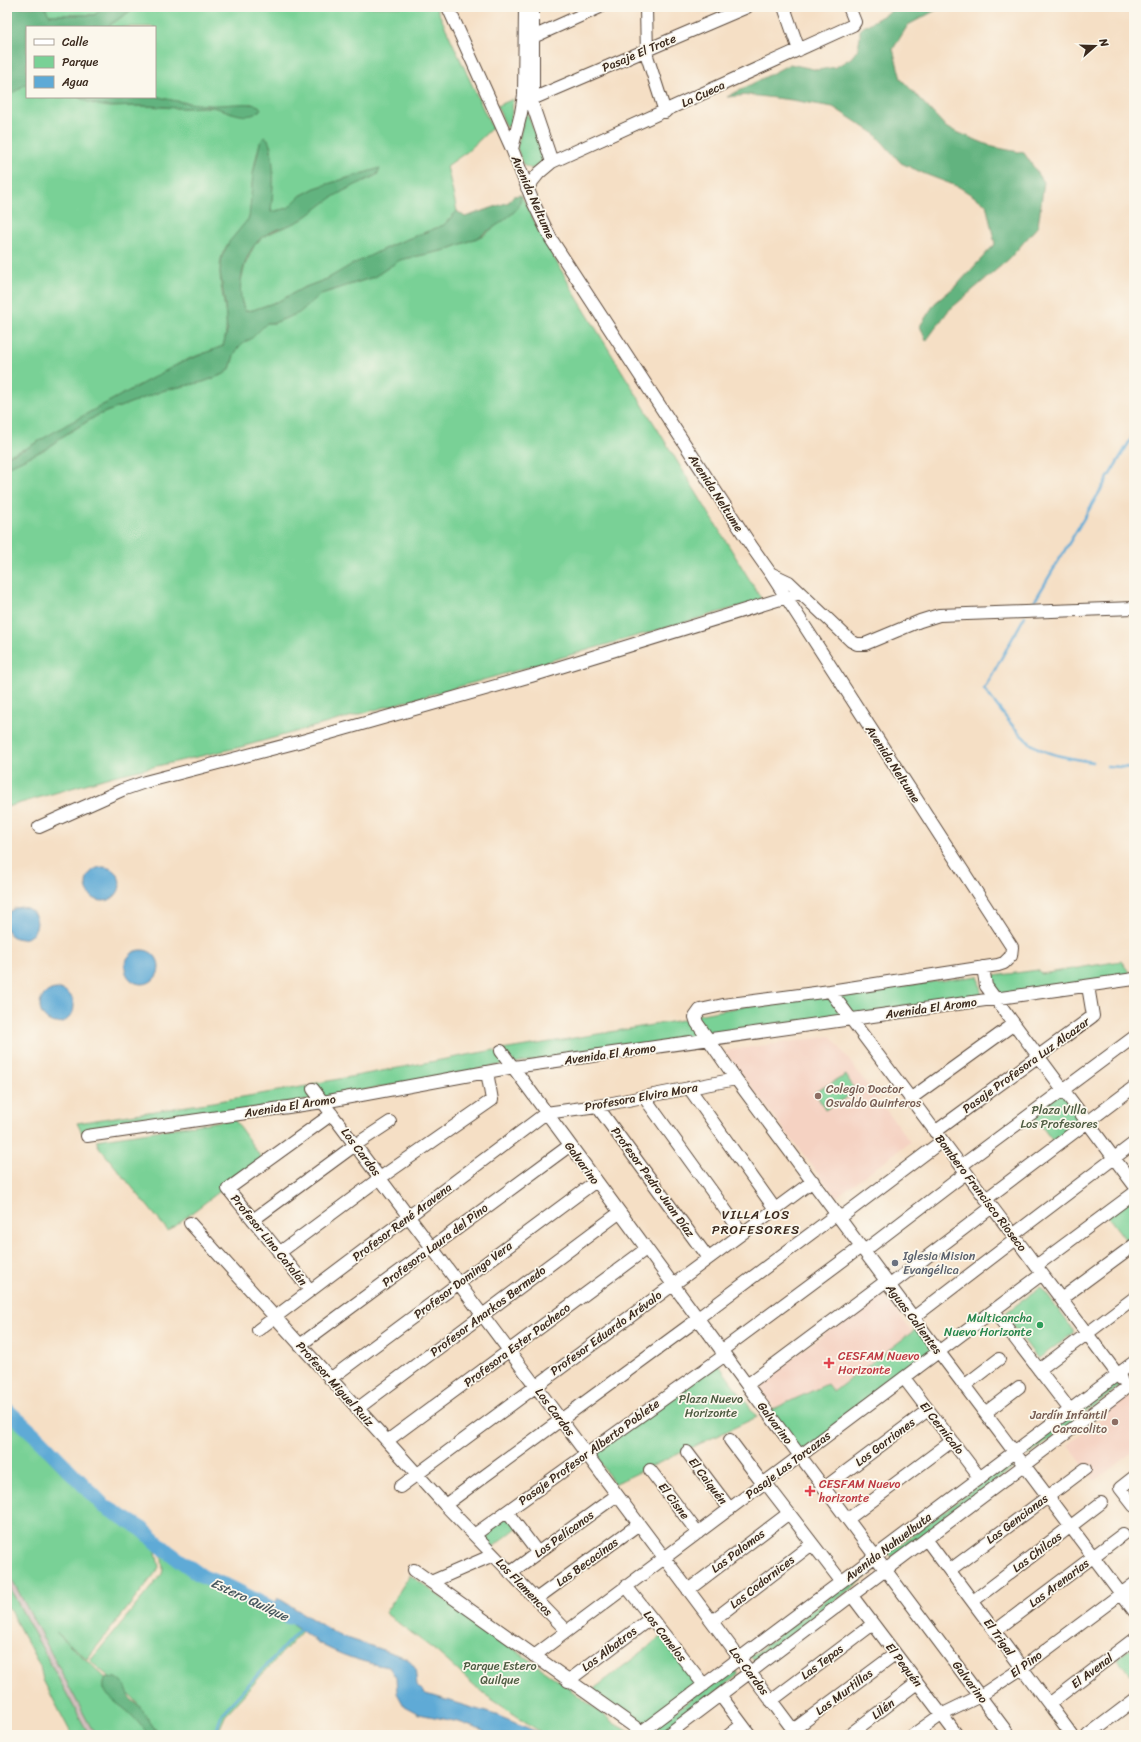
<svg xmlns="http://www.w3.org/2000/svg" width="1141" height="1742" font-family="Sriracha,sans-serif">
	<rect width="100%" height="100%" fill="#fbf7ec"/>
	<filter id="ink" filterUnits="userSpaceOnUse"><feTurbulence type="fractalNoise" baseFrequency=".025" numOctaves="2"/><feDisplacementMap in="SourceGraphic" scale="8" xChannelSelector="R" yChannelSelector="G"/><feConvolveMatrix kernelMatrix="1 2 1 2 8 2 1 2 1" color-interpolation-filters="sRGB"/></filter>
	<filter id="wash" filterUnits="userSpaceOnUse"><feTurbulence type="fractalNoise" baseFrequency=".012" numOctaves="4" result="noise"/><feDisplacementMap in="SourceGraphic" scale="16" xChannelSelector="R" yChannelSelector="G"/><feGaussianBlur stdDeviation="0.9" result="paint"/><feColorMatrix in="noise" values="0 0 0 0 0 0 0 0 0 0 0 0 0 0 0 0 0 1.4 0 .05"/><feComposite in="paint" operator="in"/></filter>
	<g filter="url(#wash)">
		<rect width="100%" height="100%" fill="#f5dfc5"/>
		<!-- built -->
		<path fill="#f5d2c2" d="M831,1036L910,1142L836,1197L724,1051Z
			M879,1293L884,1295L912,1332L833,1392L827,1384L775,1408L762,1391L760,1383Z
			M1127,1397L1134,1398V1451L1095,1481L1068,1445Z"/>
		<!-- industrial -->
		<path fill="#d1bfbd" d="M7,1541L110,1735H76L7,1605Z"/>
		<!-- green -->
		<path fill="#79d196" stroke="#5a7e5a" d="M45,7H102L95,15H48Z
			M136,7H436L492,128L468,151L447,166L457,211L444,225L392,245L327,279L303,288L279,301L253,310L245,311L240,296L241,281L245,265L255,244L266,235L301,220L333,196L347,189L357,175L315,188L300,196L288,208L271,212L273,180L271,146L260,143C257,154 254,165 253,176C251,189 254,207 248,219C242,233 225,240 221,259C216,289 233,316 223,346L186,360L101,406L27,448L7,456V97L27,83V97H78L94,104L109,107L142,106L178,108L207,107L220,108L233,113L252,104C220,108 185,105 155,96V27H107Z
			M513,99L511,123L507,128L497,106Z
			M526,110L545,159L532,169L523,165L517,148Z
			M521,195L544,240L576,296L762,600L476,682L241,747L113,776L7,807V467L48,448L60,438L98,415L165,390L203,382L224,374L230,369L234,355L238,348L244,342L251,339L267,323H274L298,313L321,294L374,277L399,260L446,250L484,235L514,212L519,206Z
			M1121,961L1132,976L1000,995L986,977L1038,970L1041,974Z
			M978,976L982,997L852,1015L838,994Z
			M830,991L850,1019L709,1040L696,1015Z
			M688,1019L698,1037L515,1063L502,1050Z
			M494,1050L506,1064L322,1098L312,1084Z
			M846,1075L856,1092L825,1110L815,1092Z
			M307,1086L317,1099L82,1133L77,1123L219,1101Z
			M1062,1089L1087,1122L1056,1145L1031,1113Z
			M234,1119L262,1159L168,1231L99,1147L96,1140Z
			M1134,1193V1245L1131,1247L1106,1214Z
			M1041,1287L1075,1332L1038,1359L1004,1314Z
			M920,1326L939,1352L800,1456L767,1412L827,1384L833,1392Z
			M718,1364L757,1417L614,1484L594,1452Z
			M1116,1382L1119,1387L1028,1456L1024,1451Z
			M7,1417C27,1435 44,1455 63,1474C92,1501 123,1524 155,1547L159,1567L157,1571L87,1659L56,1632L113,1685L153,1735H95L7,1570Z
			M1009,1462L1013,1468L892,1557L889,1553Z
			M507,1512L518,1527L489,1550L474,1535Z
			M161,1551L203,1580L255,1602L285,1618L303,1630L226,1714L219,1730V1735H161C150,1725 144,1712 135,1700C122,1686 105,1674 90,1661L162,1574L163,1569Z
			M872,1565L875,1570L756,1662L750,1657Z
			M410,1575L563,1684L615,1724L635,1735H545L484,1694L437,1652L385,1613Z
			M7,1583L89,1735H72L43,1680L40,1666L7,1605Z
			M664,1635L704,1685L641,1732L591,1691Z
			M1134,1646V1680L1118,1659Z
			M733,1666L738,1675L662,1733L655,1726Z"/>
		<!-- forest -->
		<path fill="#62b37f" stroke="#4e6e4e" d="M7,7H45L49,15H95L102,7H136L107,27H27V83L7,97Z
			M898,7H942L908,25L893,49L901,79L947,128L993,147L1024,153L1044,182L1038,226L1009,259L948,311L926,341L920,326L935,303L958,284L995,244L986,204L959,187L925,174L901,163L875,134L833,107L792,100L749,95L727,97L790,64L818,70L836,67L851,58L858,49L860,36V29Z
			M155,96C173,101 191,104 210,105C223,106 249,101 259,106L261,109C248,125 224,107 209,107C198,106 188,109 178,108C166,107 153,106 141,106C116,106 101,110 78,97H155Z
			M264,137L268,139C276,161 273,189 271,212L288,208L300,196L315,188L380,168L377,175C363,182 347,188 333,197C322,204 312,213 301,220C289,227 275,228 264,236C244,249 234,290 245,311L253,310L279,301L303,288L327,279L349,266L392,245L444,225L457,211L465,217L509,202L513,196L521,195L519,206L514,212L502,222L477,238L446,250L400,260L374,277L321,294L299,313L274,323H267L251,339L244,342L238,348L234,355L230,369L224,374L203,382L165,390L98,415L60,438L48,448L7,467V456L27,448L66,425L180,363L223,346L227,331L225,305L220,272L222,256L229,242L249,218L253,174L260,143Z
			M106,1677L117,1678L124,1684L131,1699L140,1707L159,1735H149C142,1727 135,1718 127,1711C117,1702 97,1694 106,1677Z"/>
		<!-- water -->
		<path fill="#5eaad6" stroke="#4c6a7a" d="M86 884a17 17 0 1 1 34 0a17 17 0 1 1-34 0Z
			M5 923a16 16 0 1 1 32 0a16 16 0 1 1-32 0Z
			M125 967a17 17 0 1 1 34 0a17 17 0 1 1-34 0Z
			M40 1006a17 17 0 1 1 34 0a17 17 0 1 1-34 0Z
			M278,1598L338,1635L407,1658L415,1668L417,1685L426,1694L496,1715L545,1735H494L459,1722L419,1714L404,1706L397,1693L396,1678L389,1667C367,1664 336,1654 317,1642C302,1631 288,1620 271,1611Z"/>
		<g fill="none" stroke-linecap="round" stroke-linejoin="round">
			<!-- stream -->
			<path stroke="#5eaad6" stroke-width="2.5" d="M1031,607L1134,434
				M1025,616L984,689C998,706 1017,736 1036,747C1051,756 1076,759 1093,762
				M1107,766L1134,768
				M215,1735L222,1713L302,1627"/>
			<!-- river -->
			<path stroke="#5eaad6" stroke-width="15" d="M7,1410L36,1436L104,1506L142,1529L167,1551L203,1577L229,1587L289,1617"/>
		</g>
	</g>
	<g filter="url(#ink)">
		<g fill="none" stroke-linecap="round" stroke-linejoin="round">
			<defs>
				<path id="minor" d="M448,7L512,149L533,202L551,239L752,547L771,574L1012,947L1011,956L1004,963L998,965L830,991L723,1005L700,1010L695,1017L697,1023L736,1079L939,1352L1134,1611
					M533,7V106L552,162
					M646,7L647,56L665,112
					M784,7L799,50
					M533,37L600,7
					M532,99L747,7
					M512,149L521,113L524,95L525,7
					M527,188L539,173L552,162L853,25L855,22L849,7
					M772,574L789,582L851,641L857,644H865L920,621L939,615L1134,608
					M39,827L122,790L145,782L302,741L531,676L800,593
					M983,967L986,986L1134,1185
					M830,991L1121,1379
					M501,1051L747,1385L1009,1735
					M689,1088L775,1209
					M313,1089L797,1735
					M644,1097L742,1233
					M910,1099L1014,1024
					M597,1106L708,1258
					M935,1132L1093,1016L1088,986
					M87,1136L323,1102L514,1067L1134,979
					M961,1166L1134,1037
					M986,1199L1134,1087
					M840,1218L942,1141
					M253,1220L355,1145L390,1122
					M190,1223L445,1505L567,1631
					M1013,1235L1134,1143
					M864,1251L966,1173
					M279,1253L380,1178L492,1100L487,1072
					M1036,1266L1134,1193
					M890,1285L992,1207
					M310,1290L228,1189L332,1114
					M1061,1299L1134,1245
					M994,1311L1070,1410
					M698,1318L837,1214
					M913,1318L1016,1239
					M258,1330L546,1113L597,1106L736,1079
					M300,1345L569,1146
					M721,1351L861,1247
					M1039,1370L1134,1298
					M904,1378L980,1478
					M330,1379L596,1181
					M747,1385L886,1281
					M964,1386L999,1359
					M357,1409L619,1213
					M985,1413L1019,1387
					M730,1440L763,1484
					M387,1441L646,1249
					M687,1452L730,1509
					M650,1470L698,1533
					M1134,1477L1120,1488L1134,1506
					M765,1482L841,1581
					M400,1487L813,1181
					M824,1488L928,1410
					M445,1505L698,1319
					M507,1512L538,1553
					M848,1519L952,1441
					M474,1535L725,1355
					M926,1539L1072,1735
					M414,1570L646,1735
					M950,1570L1085,1469
					M510,1573L617,1495
					M431,1582L493,1555
					M626,1586L704,1685
					M688,1590L789,1513
					M852,1596L957,1735
					M536,1599L639,1524
					M973,1601L1101,1503
					M712,1621L812,1544
					M995,1631L1123,1534
					M534,1656L1042,1274
					M568,1681L651,1618
					M720,1695L750,1735
					M771,1701L873,1624
					M1049,1704L1134,1639
					M793,1730L895,1654
					M641,1732L1134,1362
					M667,1735L1134,1382
					M729,1735L742,1725
					M849,1735L917,1683
					M913,1735L941,1715L980,1696L1022,1668L1134,1584
					M1088,1735L1134,1700"/>
			</defs>
			<!-- minor casing -->
			<use href="#minor" stroke="#574537" stroke-width="14"/>
			<!-- minor -->
			<use href="#minor" stroke="#fff" stroke-width="12"/>
		</g>
	</g>
	<!-- markers -->
	<g fill="#8d6e63" stroke="#fbf7ec" stroke-width="1.5">
		<circle cx="818" cy="1096" r="4"/>
		<circle cx="1115" cy="1422" r="4"/>
	</g>
	<circle fill="#6b7280" stroke="#fbf7ec" stroke-width="1.5" cx="895" cy="1263" r="4"/>
	<circle fill="#2e9e5b" stroke="#fbf7ec" stroke-width="1.5" cx="1040" cy="1325" r="4"/>
	<g fill="#e0444e" stroke="#fbf7ec" stroke-width="1.5">
		<path d="M827 1357h4v4h4v4h-4v4h-4v-4h-4v-4h4z"/>
		<path d="M808 1485h4v4h4v4h-4v4h-4v-4h-4v-4h4z"/>
	</g>
	<g text-anchor="middle" stroke-width="3.5" stroke-linejoin="round" paint-order="stroke">
		<!-- street labels -->
		<g font-size="12" fill="#3b2a1e" stroke="#fbf7ec">
			<text transform="translate(639 53) rotate(-23)" y="4">Pasaje El Trote</text>
			<text transform="translate(703 94) rotate(-25)" y="4">La Cueca</text>
			<text transform="translate(533 197) rotate(66)" y="4">Avenida Neltume</text>
			<text transform="translate(716 493) rotate(57)" y="4">Avenida Neltume</text>
			<text transform="translate(893 764) rotate(57)" y="4">Avenida Neltume</text>
			<text transform="translate(931 1008) rotate(-8)" y="4">Avenida El Aromo</text>
			<text transform="translate(610 1054) rotate(-8)" y="4">Avenida El Aromo</text>
			<text transform="translate(1026 1065) rotate(-36)" y="4">Pasaje Profesora Luz Alcazar</text>
			<text transform="translate(641 1097) rotate(-10)" y="4">Profesora Elvira Mora</text>
			<text transform="translate(290 1106) rotate(-9)" y="4">Avenida El Aromo</text>
			<text transform="translate(361 1152) rotate(53)" y="4">Los Cardos</text>
			<text transform="translate(582 1163) rotate(54)" y="4">Galvarino</text>
			<text transform="translate(653 1182) rotate(54)" y="4">Profesor Pedro Juan Díaz</text>
			<text transform="translate(981 1193) rotate(53)" y="4">Bombero Francisco Rioseco</text>
			<text transform="translate(402 1222) rotate(-37)" y="4">Profesor René Aravena</text>
			<text transform="translate(269 1240) rotate(51)" y="4">Profesor Lino Catalán</text>
			<text transform="translate(435 1245) rotate(-37)" y="4">Profesora Laura del Pino</text>
			<text transform="translate(463 1280) rotate(-37)" y="4">Profesor Domingo Vera</text>
			<text transform="translate(488 1311) rotate(-37)" y="4">Profesor Anarkos Bermedo</text>
			<text transform="translate(914 1319) rotate(53)" y="4">Aguas Calientes</text>
			<text transform="translate(606 1333) rotate(-36)" y="4">Profesor Eduardo Arévalo</text>
			<text transform="translate(517 1345) rotate(-37)" y="4">Profesora Ester Pacheco</text>
			<text transform="translate(335 1384) rotate(48)" y="4">Profesor Miguel Ruiz</text>
			<text transform="translate(555 1412) rotate(53)" y="4">Los Cardos</text>
			<text transform="translate(775 1423) rotate(53)" y="4">Galvarino</text>
			<text transform="translate(942 1428) rotate(52)" y="4">El Cernícalo</text>
			<text transform="translate(885 1442) rotate(-37)" y="4">Los Gorriones</text>
			<text transform="translate(589 1452) rotate(-36)" y="4">Pasaje Profesor Alberto Poblete</text>
			<text transform="translate(788 1465) rotate(-37)" y="4">Pasaje Las Torcazas</text>
			<text transform="translate(708 1481) rotate(53)" y="4">El Caiquén</text>
			<text transform="translate(674 1501) rotate(53)" y="4">El Cisne</text>
			<text transform="translate(1017 1519) rotate(-37)" y="4">Las Gencianas</text>
			<text transform="translate(564 1534) rotate(-36)" y="4">Los Pelícanos</text>
			<text transform="translate(888 1547) rotate(-37)" y="4">Avenida Nahuelbuta</text>
			<text transform="translate(738 1551) rotate(-37)" y="4">Las Palomas</text>
			<text transform="translate(1037 1552) rotate(-37)" y="4">Las Chilcas</text>
			<text transform="translate(587 1562) rotate(-36)" y="4">Las Becacinas</text>
			<text transform="translate(762 1582) rotate(-38)" y="4">Las Codornices</text>
			<text transform="translate(1059 1583) rotate(-37)" y="4">Las Arenarias</text>
			<text transform="translate(524 1587) rotate(46)" y="4">Los Flamencos</text>
			<text transform="translate(665 1636) rotate(52)" y="4">Los Canelos</text>
			<text transform="translate(999 1637) rotate(54)" y="4">El Trigal</text>
			<text transform="translate(609 1649) rotate(-37)" y="4">Los Albatros</text>
			<text transform="translate(822 1662) rotate(-37)" y="4">Las Tepas</text>
			<text transform="translate(1026 1664) rotate(-36)" y="4">El Pino</text>
			<text transform="translate(904 1665) rotate(53)" y="4">El Pequén</text>
			<text transform="translate(749 1671) rotate(53)" y="4">Los Cardos</text>
			<text transform="translate(1092 1671) rotate(-37)" y="4">El Avenal</text>
			<text transform="translate(970 1682) rotate(53)" y="4">Galvarino</text>
			<text transform="translate(844 1692) rotate(-37)" y="4">Las Murtillas</text>
			<text transform="translate(883 1709) rotate(-37)" y="4">Lilén</text>
		</g>
		<!-- education labels -->
		<g font-size="12" fill="#785e54" stroke="#fbf7ec" text-anchor="start">
			<text x="826" y="1093">Colegio Doctor<tspan x="826" dy="14">Osvaldo Quinteros</tspan></text>
			<text x="1107" y="1419" text-anchor="end">Jardín Infantil<tspan x="1107" dy="14">Caracolito</tspan></text>
		</g>
		<!-- park labels -->
		<g font-size="12" fill="#4e5c42" stroke="#fbf7ec">
			<text x="1059" y="1114">Plaza Villa<tspan x="1059" dy="14">Los Profesores</tspan></text>
			<text x="711" y="1403">Plaza Nuevo<tspan x="711" dy="14">Horizonte</tspan></text>
			<text x="500" y="1670">Parque Estero<tspan x="500" dy="14">Quilque</tspan></text>
		</g>
		<!-- worship labels -->
		<g font-size="12" fill="#5b616d" stroke="#fbf7ec" text-anchor="start">
			<text x="903" y="1260">Iglesia Mision<tspan x="903" dy="14">Evangélica</tspan></text>
		</g>
		<!-- leisure labels -->
		<g font-size="12" fill="#27864d" stroke="#fbf7ec" text-anchor="end">
			<text x="1032" y="1322">Multicancha<tspan x="1032" dy="14">Nuevo Horizonte</tspan></text>
		</g>
		<!-- health labels -->
		<g font-size="12" fill="#be3a42" stroke="#fbf7ec" text-anchor="start">
			<text x="838" y="1360">CESFAM Nuevo<tspan x="838" dy="14">Horizonte</tspan></text>
			<text x="819" y="1488">CESFAM Nuevo<tspan x="819" dy="14">horizonte</tspan></text>
		</g>
		<!-- neighbourhood labels -->
		<g font-size="13" letter-spacing="1" fill="#3b2a1e" stroke="#fbf7ec">
			<text x="756" y="1219">VILLA LOS<tspan x="756" dy="15">PROFESORES</tspan></text>
		</g>
		<!-- water labels -->
		<g font-size="13" font-style="italic" fill="#47575e" stroke="#fbf7ec">
			<text transform="translate(250 1599) rotate(25)" y="5">Estero Quilque</text>
		</g>
	</g>
	<!-- margin -->
	<rect width="1141" height="1742" fill="none" stroke="#fbf7ec" stroke-width="24"/>
	<!-- legend -->
	<rect x="26" y="26" width="130" height="72" fill="#fbf7ec" stroke="#aea59a"/>
	<rect x="34" y="39" width="20" height="6" fill="#ffffff" stroke="#aea59a"/>
	<text x="62" y="46" font-size="12" fill="#3b2a1e">Calle</text>
	<rect x="34" y="56" width="20" height="12" fill="#79d196" stroke="#aea59a"/>
	<text x="62" y="66" font-size="12" fill="#3b2a1e">Parque</text>
	<rect x="34" y="76" width="20" height="12" fill="#5eaad6" stroke="#aea59a"/>
	<text x="62" y="86" font-size="12" fill="#3b2a1e">Agua</text>
	<!-- north arrow -->
	<g transform="translate(1095 46) rotate(70)" stroke="#fbf7ec" stroke-width="3" paint-order="stroke">
	<path d="M0-3L7 15L0 10L-7 15Z" fill="#3b2a1e"/>
	<text y="-6" font-size="11" font-weight="bold" text-anchor="middle" fill="#3b2a1e">N</text>
	</g>
</svg>
